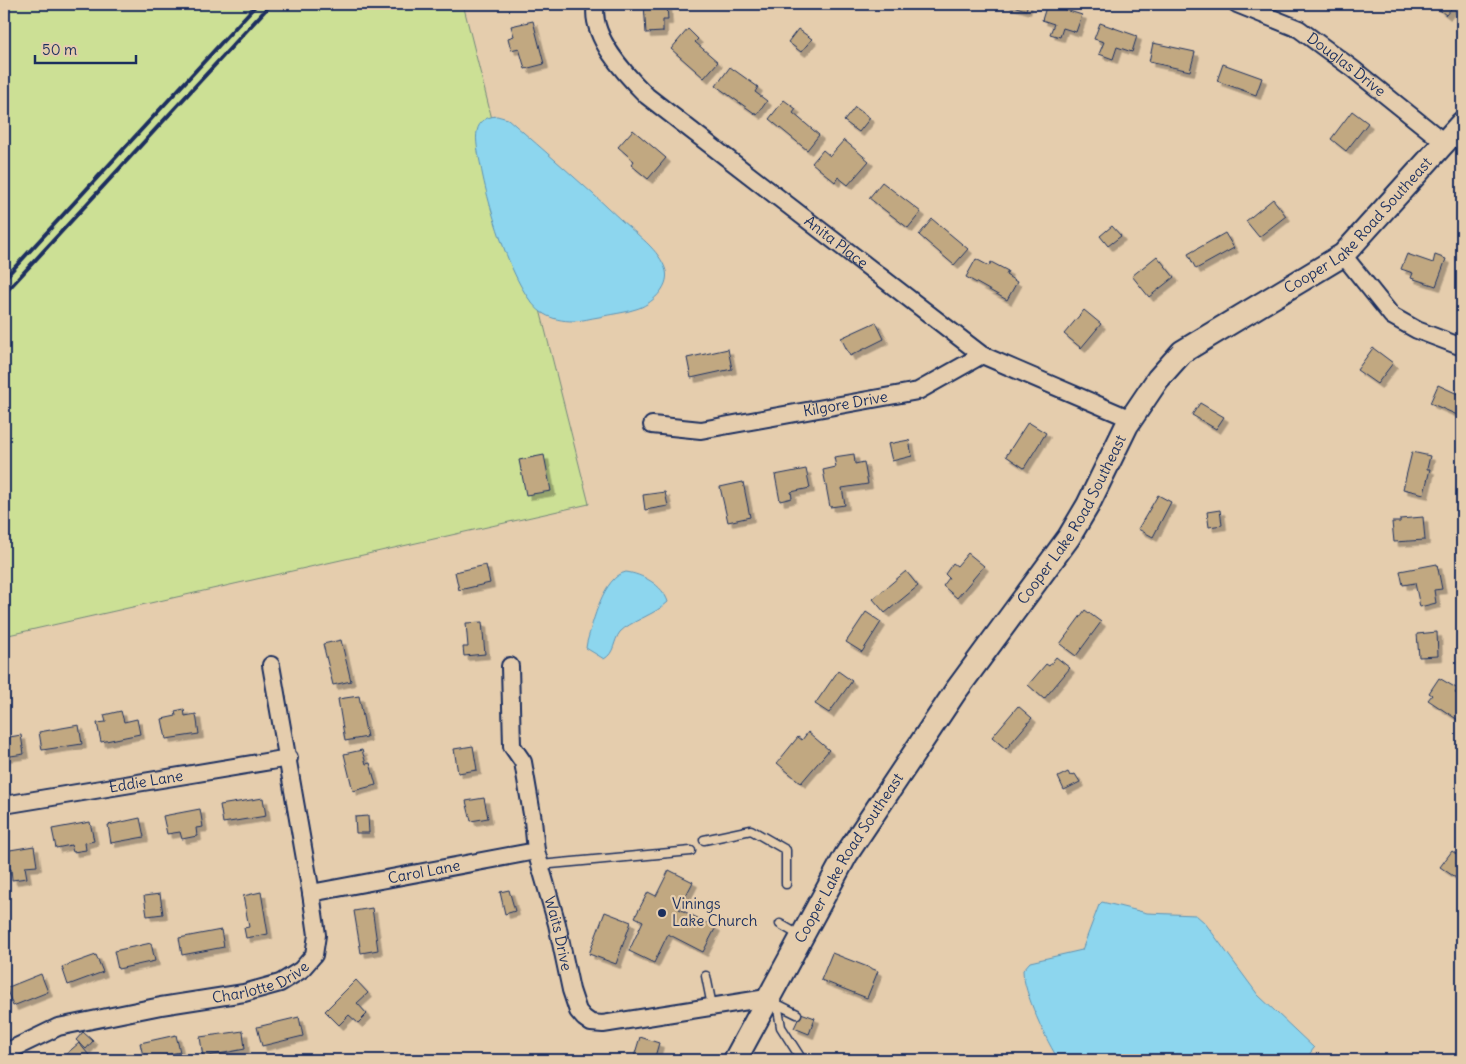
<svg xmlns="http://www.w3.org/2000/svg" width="1466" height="1064" font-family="Delius,sans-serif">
	<defs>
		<filter id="shadow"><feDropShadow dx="4.5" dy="4.5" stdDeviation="0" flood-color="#0004"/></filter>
	</defs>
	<rect width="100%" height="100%" fill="#e5cdad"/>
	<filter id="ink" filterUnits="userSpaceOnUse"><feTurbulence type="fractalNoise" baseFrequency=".02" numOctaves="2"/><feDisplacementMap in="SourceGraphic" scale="10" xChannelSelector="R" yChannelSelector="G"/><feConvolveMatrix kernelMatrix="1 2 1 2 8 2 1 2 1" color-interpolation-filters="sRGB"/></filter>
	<g filter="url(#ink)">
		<!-- green -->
		<path fill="#cce095" stroke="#74887a" d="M4,4H463L589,504L4,636Z"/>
		<!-- water -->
		<path fill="#8dd6ee" stroke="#5f93b4" d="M497,116L508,119C546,152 584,185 621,220C636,234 660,250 666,271C670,287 651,305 636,309C625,313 611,314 599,317C591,318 582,321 573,321C563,321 552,319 544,314C514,297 487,201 481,167C477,146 468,118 497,116Z
			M626,572C642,574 663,585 668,602C656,614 629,622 620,632C613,641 615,653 604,659L586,648L587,642C593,622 603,577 626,572Z
			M1102,902L1147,913L1196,915L1205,923L1258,995L1314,1048L1305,1060H1059C1047,1043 1023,991 1023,970L1030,962L1082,950L1099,905Z"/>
		<!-- building -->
		<path fill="#c1a881" stroke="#1b2f5e" filter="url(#shadow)" d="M644,4H667L668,20H663V32L646,33Z
			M1006,4H1028L1026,10Z
			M1047,4L1082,15L1076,32L1063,28L1060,37L1050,34L1054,24L1042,20Z
			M1432,4H1455L1446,15Z
			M533,21L544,64L525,69L519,48L511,50L508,38L514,36L511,26Z
			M1100,23L1137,36L1132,52L1117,47L1113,59L1099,54L1104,42L1094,39Z
			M688,29L698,39L695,42L718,62L704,78L671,49Z
			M798,29L812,39L801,52L788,42Z
			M1153,43L1195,52L1190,71L1149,62Z
			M1223,64L1262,78L1256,95L1217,81Z
			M730,67L758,87L755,92L767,101L757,115L716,86Z
			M784,100L796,109L793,113L819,135L807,150L769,119Z
			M855,107L870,118L859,132L844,121Z
			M1352,111L1368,123L1346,151L1331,139Z
			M633,130L666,158L648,179L631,165L634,161L618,147Z
			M844,140L869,161L848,185L838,177L835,182L812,163L823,150L830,156Z
			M882,182L921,212L908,228L869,198Z
			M1273,199L1286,216L1259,237L1246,221Z
			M932,219L968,249L954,265L919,235Z
			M1112,226L1121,236L1108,246L1100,236Z
			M1225,233L1234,248L1196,269L1188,254Z
			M1407,254L1433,263L1435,255L1446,259L1436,286L1411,278L1413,273L1401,269Z
			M1157,256L1174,277L1149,297L1132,276Z
			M976,259L989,266L991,262L1008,271L1006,275L1017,282L1007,300L966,277Z
			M1084,310L1101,324L1081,348L1064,334Z
			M876,322L884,339L850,356L841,338Z
			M1373,348L1393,363L1377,384L1357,370Z
			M728,349L732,369L691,378L687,358Z
			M1438,385L1462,396V417L1430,403Z
			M1200,403L1224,417L1216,429L1192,415Z
			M1028,422L1046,433L1024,468L1006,456Z
			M909,440L912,456L892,461L888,444Z
			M1412,452L1430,456L1427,469H1430L1424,494L1403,489Z
			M854,454L855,464L864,462L868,484L842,488L845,505L830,507L823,470L836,467L834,457Z
			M544,455L551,491L526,495L519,460Z
			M806,469L810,488L791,492L792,498L780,501L775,475Z
			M743,482L750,517L728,522L720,487Z
			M665,492L668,506L645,510L643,495Z
			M1158,495L1171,502L1153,537L1138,529Z
			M1220,510L1222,525L1209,527L1207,512Z
			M1423,517L1425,540L1394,542L1392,522H1400V519Z
			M968,553L984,566L957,598L943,586L949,578L945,574L953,563L957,566Z
			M1437,564L1442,589L1434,590L1436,603L1420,607L1415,583L1403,585L1400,571Z
			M486,565L490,583L459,590L455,572Z
			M906,571L918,586L885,613L873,599Z
			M1085,610L1101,622L1076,656L1060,644Z
			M866,612L881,622L862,652L846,642Z
			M482,622L485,654L464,656L463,647H468L466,623Z
			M1437,632L1438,656L1419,657L1417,634Z
			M341,640L351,681L333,685L323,644Z
			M1056,657L1070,668L1044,699L1028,685L1046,664L1049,666Z
			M838,671L852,681L829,713L815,704Z
			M1439,678L1458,689L1455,693L1462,697V713L1458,720L1428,700L1432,695L1429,693Z
			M359,696L367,737L345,741L338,699Z
			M1018,706L1032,718L1006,749L992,737Z
			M184,709L185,716L196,714L199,734L166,739L162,719L176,716L175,711Z
			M121,711L124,722L137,719L140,734L101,742L97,723L106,722L104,715Z
			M79,725L82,744L42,750L39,732Z
			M808,732L829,750L801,783L777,763L798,737L802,740Z
			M21,735L24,754L4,757V738Z
			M473,746L477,770L458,773L454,749Z
			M362,750L366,764L370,763L376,785L353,791L344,754Z
			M1068,772L1070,776L1075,774L1080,782L1064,790L1058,777Z
			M263,798L266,816L223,823L220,805Z
			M484,798L488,818L471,821L466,801Z
			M200,809L203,827L196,828L197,836L182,839L180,832L167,834L163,816Z
			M368,816L369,833H356L355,817Z
			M140,818L144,837L111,843L108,825Z
			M90,822L94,841L85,843L86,850L73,852L71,845L56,848L52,829Z
			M34,846L37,866L25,867L27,878L12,880L11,869L4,870V851Z
			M1452,851L1459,856L1462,851V882L1440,867Z
			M669,870L693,882L679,909L716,927L703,952L668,934L654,963L629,951L643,921L635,917L648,892L656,896Z
			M509,890L515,911L505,914L500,892Z
			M261,892L268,934L246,938L244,928L249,927L243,896Z
			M160,894L163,914L147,916L144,896Z
			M372,908L378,950L361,953L354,911Z
			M605,912L631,922L616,964L589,954Z
			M221,930L224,947L182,955L179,938Z
			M151,943L155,961L118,969L114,951Z
			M832,953L878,971L867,998L821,980Z
			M96,955L103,972L68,985L62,967Z
			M41,974L48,992L13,1006L6,988Z
			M356,980L368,993L357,1003L367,1014L358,1023L349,1015L339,1025L325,1011Z
			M801,1013L815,1018L809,1034L794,1028Z
			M299,1017L303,1036L262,1046L257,1027Z
			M243,1031L245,1049L203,1057L200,1037Z
			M83,1032L93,1041L86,1049L76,1040Z
			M176,1035L180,1052L144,1060L140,1043Z
			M640,1037L659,1043L654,1060H633Z
			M79,1043L93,1060H69L65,1055Z"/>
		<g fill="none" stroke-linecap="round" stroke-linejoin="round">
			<defs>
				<path id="lane" d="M704,840L751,830L786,850V884
					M540,865L691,851
					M780,924L799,935
					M706,976L712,1006
					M775,1003L797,1014
					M777,1003L781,1027L802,1060"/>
				<g id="street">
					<path id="s1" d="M596,4C589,36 626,75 647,96L982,355L1131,419"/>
					<path id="s2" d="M1237,4L1299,29L1353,69L1445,143"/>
					<path d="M1343,255L1392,316L1417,330L1462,347"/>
					<path id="s3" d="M652,425L701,430L918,391L982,355"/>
					<path id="s4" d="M510,666L512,746L523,762L533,820L536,851L557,924L571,990L578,1011L584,1018L591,1023L603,1024L767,998"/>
					<path id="s5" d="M4,805L289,758"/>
					<path id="s6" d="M311,893L536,851"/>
					<path id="s7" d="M4,1053L58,1027L161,1006L244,993L280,983L301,970L314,955L317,935L311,893L271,665"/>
				</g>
				<g id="secondary">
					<path id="s8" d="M735,1060L846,855L955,692L1069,537L1088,505L1127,425L1158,379L1182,352L1343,255L1462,123"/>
				</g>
			</defs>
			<!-- lane casing -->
			<use href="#lane" stroke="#1b2f5e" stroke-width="11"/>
			<!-- street casing -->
			<use href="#street" stroke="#1b2f5e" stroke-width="20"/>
			<!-- secondary casing -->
			<use href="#secondary" stroke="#1b2f5e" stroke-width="26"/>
			<!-- lane -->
			<use href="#lane" stroke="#e5cdad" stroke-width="8"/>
			<!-- street -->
			<use href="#street" stroke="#e5cdad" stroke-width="16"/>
			<!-- secondary -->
			<use href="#secondary" stroke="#e5cdad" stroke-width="22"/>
			<!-- rail -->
			<path stroke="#1b2f5e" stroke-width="4" d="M4,279L257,4
				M4,294L271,4"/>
		</g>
	</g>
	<!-- markers -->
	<circle fill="#1b2f5e" stroke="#e5cdad" stroke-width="2" cx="662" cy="913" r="5"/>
	<g text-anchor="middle" stroke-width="4.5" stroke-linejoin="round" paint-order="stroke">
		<!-- street labels -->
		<g font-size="15" fill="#1b2f5e" stroke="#e5cdad">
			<text dy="5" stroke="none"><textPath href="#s2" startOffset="126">Douglas Drive</textPath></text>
			<text dy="5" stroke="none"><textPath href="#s8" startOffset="1058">Cooper Lake Road Southeast</textPath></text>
			<text dy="5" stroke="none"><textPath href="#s1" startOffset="348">Anita Place</textPath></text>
			<text dy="5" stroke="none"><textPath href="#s3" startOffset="196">Kilgore Drive</textPath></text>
			<text dy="5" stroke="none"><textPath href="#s8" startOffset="638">Cooper Lake Road Southeast</textPath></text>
			<text dy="5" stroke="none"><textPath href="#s5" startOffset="144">Eddie Lane</textPath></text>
			<text dy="5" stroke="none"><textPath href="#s8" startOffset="232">Cooper Lake Road Southeast</textPath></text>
			<text dy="5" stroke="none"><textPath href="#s6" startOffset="115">Carol Lane</textPath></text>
			<text dy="5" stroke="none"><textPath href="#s4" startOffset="275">Waits Drive</textPath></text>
			<text dy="5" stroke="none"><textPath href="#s7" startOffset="268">Charlotte Drive</textPath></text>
		</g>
		<!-- poi labels -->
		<g font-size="15" fill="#1b2f5e" stroke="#e5cdad" text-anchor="start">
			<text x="672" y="909">Vinings<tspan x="672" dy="17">Lake Church</tspan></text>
		</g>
	</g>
	<!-- margin -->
	<rect width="1466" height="1064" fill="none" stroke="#e5cdad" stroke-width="20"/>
	<rect x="10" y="10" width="1446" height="1044" fill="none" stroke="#1b2f5e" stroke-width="2" filter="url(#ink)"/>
	<!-- scale -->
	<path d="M35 55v8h101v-8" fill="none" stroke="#1b2f5e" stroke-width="2.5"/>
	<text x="42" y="55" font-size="15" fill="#1b2f5e" stroke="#e5cdad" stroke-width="4" paint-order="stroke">50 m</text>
</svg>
